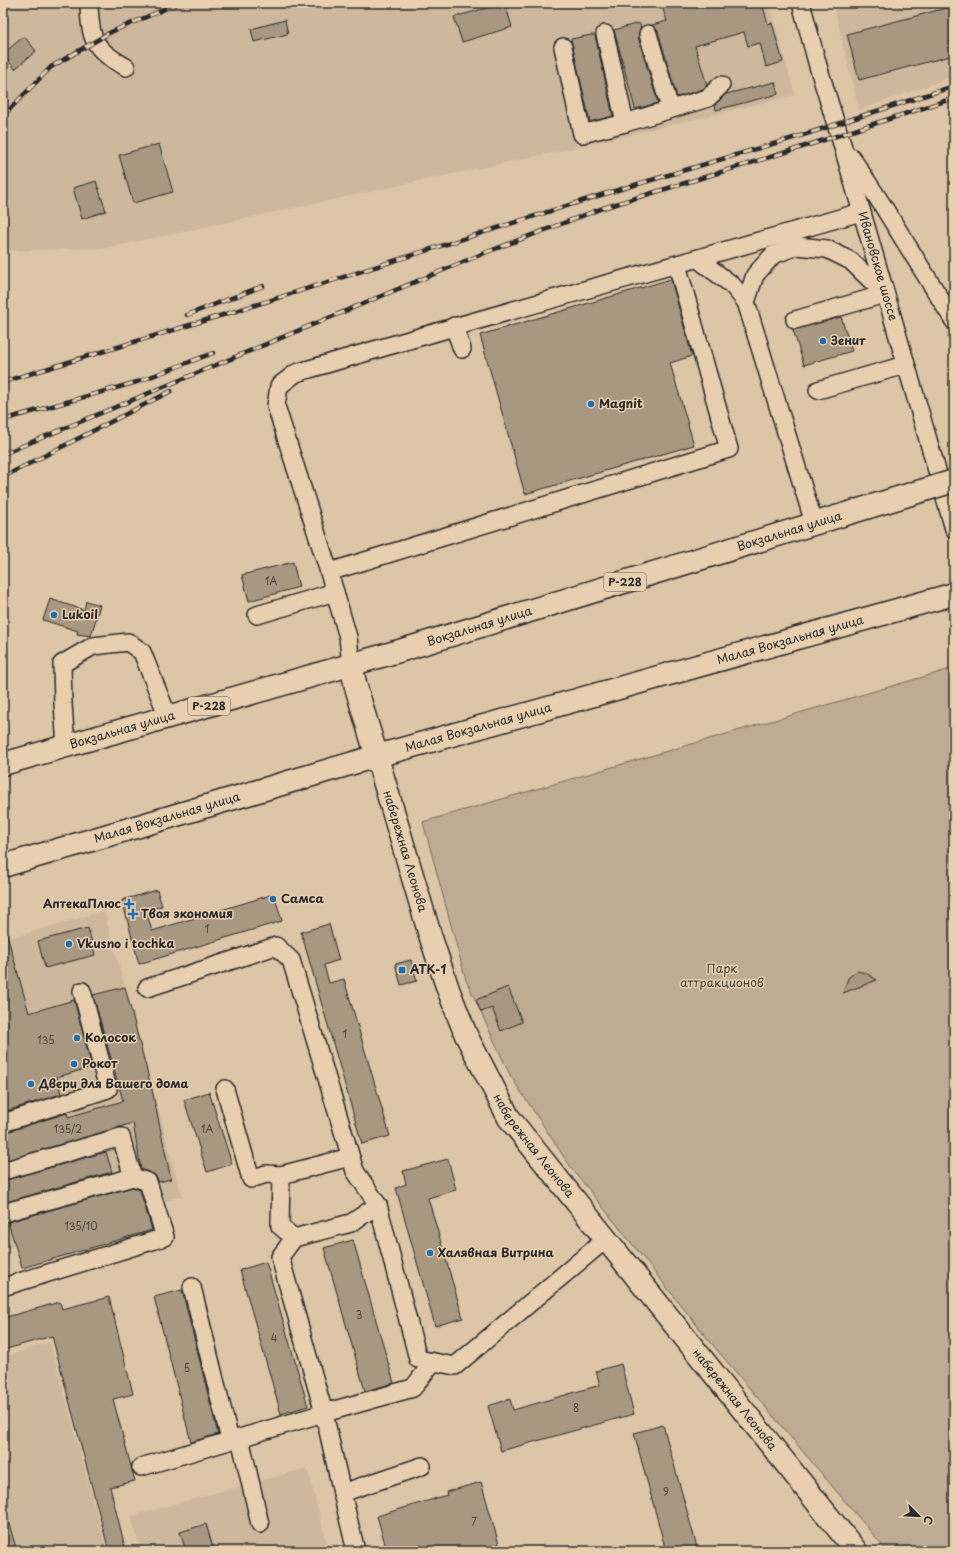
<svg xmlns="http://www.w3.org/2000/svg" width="957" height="1554" font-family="'Playpen Sans',sans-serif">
	<rect width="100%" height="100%" fill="#ddc5a8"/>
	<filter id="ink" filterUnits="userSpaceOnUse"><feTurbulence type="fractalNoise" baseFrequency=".025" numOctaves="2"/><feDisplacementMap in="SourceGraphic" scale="8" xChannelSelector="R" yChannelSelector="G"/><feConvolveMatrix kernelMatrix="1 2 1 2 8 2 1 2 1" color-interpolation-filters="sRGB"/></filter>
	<g filter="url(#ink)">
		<!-- built -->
		<path fill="#cdb89d" d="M3,3H769L795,95L561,151L106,248L3,251Z
			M833,3H954V76L859,110Z
			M104,911L182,1196L3,1249V940Z
			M50,1342L107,1551H3V1357Z
			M307,1468L329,1551H141L131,1516Z"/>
		<!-- green -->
		<path fill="#bfab93" stroke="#756b5f" d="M954,668V1551H887L707,1338L570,1166L510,1075L466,980L423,822Z"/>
		<!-- building -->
		<path fill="#a89882" stroke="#2b2b2b" d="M505,3L512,27L462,42L454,17Z
			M676,3H762L768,24L772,23L783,62L766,67L760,43L748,46L744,32L695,46L707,85L703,89L677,97L658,31L652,25L667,21L662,7Z
			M954,6V55L859,80L847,34Z
			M285,20L288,34L254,42L251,29Z
			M639,23L641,27L638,37L658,103L635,109L614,30Z
			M591,35H595L613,116L590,122L571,39Z
			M24,36L36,51L15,69L3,54Z
			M775,82L778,94L716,110L715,105L726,94Z
			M159,144L173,192L133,203L119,155Z
			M96,181L106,211L82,219L73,188Z
			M671,279L692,356L670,363L694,445L525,494L480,335Z
			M841,317L852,351L804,365L793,330Z
			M293,562L299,587L249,601L242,575Z
			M50,599L84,610L86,601L100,605L91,636L77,634L78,631L43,620Z
			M157,890L162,906L146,910L152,931L274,894L282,921L139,964L122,900Z
			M329,924L339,960L324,965L329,983L344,979L390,1136L362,1144L301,932Z
			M88,928L95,955L45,968L38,941Z
			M6,931L29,1013L74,1000L92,1067L57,1077L61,1094L3,1112V932Z
			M411,960L417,981L401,985L395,964Z
			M857,971L866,973L877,980L843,993L848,978Z
			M125,987L152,1090L171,1179L159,1182L155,1175L141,1169L133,1123L3,1161V1133L67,1113L68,1117L123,1101L93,995Z
			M508,987L522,1022L501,1031L492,1008L481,1012L476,1000Z
			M209,1092L232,1164L207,1172L184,1100Z
			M106,1152L112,1172L3,1203V1181Z
			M448,1159L456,1190L428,1198L463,1318L435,1326L396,1188L406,1184L403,1171Z
			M133,1187L140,1190L152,1230L22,1268L8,1222Z
			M353,1240L394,1383L365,1391L324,1248Z
			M266,1262L308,1406L281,1414L240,1270Z
			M182,1290L218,1434L191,1442L154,1297Z
			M109,1297L133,1394L113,1399L135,1481L110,1487L126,1551H109L52,1336L3,1350V1318L60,1302L62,1309Z
			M621,1364L634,1414L501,1451L488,1406L510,1399L513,1410L600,1385L596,1371Z
			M663,1425L698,1551H666L634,1433Z
			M481,1482L501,1551H387L377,1516L447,1495L446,1492Z
			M6,1514L17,1551H3V1515Z
			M206,1524L214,1551H186L180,1532Z"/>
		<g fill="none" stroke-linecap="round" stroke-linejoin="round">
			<defs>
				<g id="minor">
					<path d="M89,3C90,39 93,49 126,67"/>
					<path id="s1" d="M801,3L818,66L842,144L954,529"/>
					<path d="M605,34L625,123L708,98L721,85"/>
					<path d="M648,34L670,108"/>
					<path d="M563,47L582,134L625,123"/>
					<path d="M851,157L883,206L954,321"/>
					<path d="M698,259L732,285L746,302L814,523"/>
					<path d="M746,302L755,275L773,255L797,246L827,249L851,261L885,294L795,320"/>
					<path d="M454,326L462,349"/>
					<path d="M818,390L905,365"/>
					<path d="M329,572L729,449L677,265"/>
					<path d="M257,615L335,592"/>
					<path d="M351,665L348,637L329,572L276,406L279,386L296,373C484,317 673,266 861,212"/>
					<path d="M66,747L63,704L62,664L93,646L128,642L142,652L168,717"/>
					<path d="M147,988L276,946L291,960L355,1171L378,1205L418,1359L455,1366L606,1239"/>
					<path d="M225,1089L251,1179L266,1174L281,1175"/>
					<path d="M3,1123L108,1089L82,991"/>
					<path d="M3,1171L121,1137L133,1177L148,1182L165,1237L3,1287"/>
					<path d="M378,1205L351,1223L294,1238L280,1257L324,1413L413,1388L433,1362"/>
					<path d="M3,1213L133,1177"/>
					<path d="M294,1238L280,1226L281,1175L350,1157"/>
					<path d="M192,1287L230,1440"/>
					<path d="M240,1438L260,1524"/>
					<path d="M141,1467L324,1413L342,1493L422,1466"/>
					<path d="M342,1493L356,1551"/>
				</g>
				<g id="major">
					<path id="s2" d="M351,665L356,687L430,935L448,989L466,1035L509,1118L856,1551"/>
					<path id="s3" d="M3,866L377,756L954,594"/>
				</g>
				<g id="highway">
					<path id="s4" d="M3,764L399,651L898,498"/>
				</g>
			</defs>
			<!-- minor casing -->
			<use href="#minor" stroke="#2b2b2b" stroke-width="20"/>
			<!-- major casing -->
			<use href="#major" stroke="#2b2b2b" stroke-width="25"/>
			<!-- highway casing -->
			<use href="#highway" stroke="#2b2b2b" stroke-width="25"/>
			<!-- minor -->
			<use href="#minor" stroke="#e8cfb0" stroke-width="17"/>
			<!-- major -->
			<use href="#major" stroke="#e8cfb0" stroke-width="22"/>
			<!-- highway -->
			<use href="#highway" stroke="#e8cfb0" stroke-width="22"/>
			<defs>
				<path id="rail" d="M3,116L51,67L111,32L179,3
					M187,315L263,286
					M3,382L249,307L601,195L800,136L954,86
					M3,420L137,382L213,353
					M3,454L482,254L603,208L793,150L954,98
					M3,477L171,391"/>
			</defs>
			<!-- rail casing -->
			<use href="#rail" stroke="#2b2b2b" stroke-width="4.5"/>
			<!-- rail -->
			<use href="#rail" stroke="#e8cfb0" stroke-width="3" stroke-dasharray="9" stroke-linecap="butt"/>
			<defs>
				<path id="highway-bridge" d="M898,498L954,481"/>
			</defs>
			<!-- highway-bridge casing -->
			<use href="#highway-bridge" stroke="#2b2b2b" stroke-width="25" stroke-linecap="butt"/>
			<!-- highway-bridge -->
			<use href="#highway-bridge" stroke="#e8cfb0" stroke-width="22"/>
		</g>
	</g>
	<!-- markers -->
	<g fill="#1f6fb2" stroke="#e8cfb0" stroke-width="1.5">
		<circle cx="823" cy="341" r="4"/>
		<circle cx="591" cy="404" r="4"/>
		<circle cx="54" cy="615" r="4"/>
		<circle cx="273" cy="899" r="4"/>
		<path d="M127 898h4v4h4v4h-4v4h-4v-4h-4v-4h4z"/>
		<path d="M131 908h4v4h4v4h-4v4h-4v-4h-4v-4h4z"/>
		<circle cx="69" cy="944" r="4"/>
		<rect x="398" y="966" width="8" height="8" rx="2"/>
		<circle cx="77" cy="1038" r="4"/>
		<circle cx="74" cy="1064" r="4"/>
		<circle cx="31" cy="1084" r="4"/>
		<circle cx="430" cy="1253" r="4"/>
	</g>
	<g text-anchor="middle" stroke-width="3" stroke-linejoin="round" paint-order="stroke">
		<!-- number labels -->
		<g font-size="10" fill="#4a4641">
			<text x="271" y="585">1А</text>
			<text x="207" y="933">1</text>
			<text x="345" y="1038">1</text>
			<text x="46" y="1044">135</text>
			<text x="68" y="1133">135/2</text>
			<text x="207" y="1133">1А</text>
			<text x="81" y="1230">135/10</text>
			<text x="359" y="1319">3</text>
			<text x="274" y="1342">4</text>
			<text x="187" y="1372">5</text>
			<text x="576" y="1412">8</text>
			<text x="666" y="1496">9</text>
			<text x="474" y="1526">7</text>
		</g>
		<!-- shield labels -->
		<g fill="#e8cfb0" stroke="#645c53" stroke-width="1">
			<rect x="604" y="573" width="42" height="18" rx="3"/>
			<rect x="188" y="697" width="42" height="18" rx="3"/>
		</g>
		<g font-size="11" font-weight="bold" fill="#2b2b2b">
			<text x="625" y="586">Р-228</text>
			<text x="209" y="710">Р-228</text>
		</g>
		<!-- street labels -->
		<g font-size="12" fill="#2b2b2b" stroke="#e8cfb0">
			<text dy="4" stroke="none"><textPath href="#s1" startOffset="274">Ивановское шоссе</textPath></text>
			<text dy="4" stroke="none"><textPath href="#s4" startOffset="820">Вокзальная улица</textPath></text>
			<text dy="4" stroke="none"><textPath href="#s4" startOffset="496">Вокзальная улица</textPath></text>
			<text dy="4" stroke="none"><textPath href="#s3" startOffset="819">Малая Вокзальная улица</textPath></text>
			<text dy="4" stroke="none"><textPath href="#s3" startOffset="495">Малая Вокзальная улица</textPath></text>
			<text dy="4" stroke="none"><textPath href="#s4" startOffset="124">Вокзальная улица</textPath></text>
			<text dy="4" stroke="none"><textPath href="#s3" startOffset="171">Малая Вокзальная улица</textPath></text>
			<text dy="4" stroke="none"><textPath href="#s2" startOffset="194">набережная Леонова</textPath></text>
			<text dy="4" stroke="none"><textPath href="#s2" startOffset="518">набережная Леонова</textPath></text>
			<text dy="4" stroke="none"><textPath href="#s2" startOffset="842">набережная Леонова</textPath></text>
		</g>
		<!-- poi labels -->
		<g font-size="12" font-weight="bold" fill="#2b2b2b" stroke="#e8cfb0" text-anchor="start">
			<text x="831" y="345">Зенит</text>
			<text x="599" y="408">Magnit</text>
			<text x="62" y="619">Lukoil</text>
			<text x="281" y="903">Самса</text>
			<text x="121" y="908" text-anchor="end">АптекаПлюс</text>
			<text x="141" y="918">Твоя экономия</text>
			<text x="77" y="948">Vkusno i tochka</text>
			<text x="410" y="974">АТК-1</text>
			<text x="85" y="1042">Колосок</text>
			<text x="82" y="1068">Рокот</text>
			<text x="39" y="1088">Двери для Вашего дома</text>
			<text x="438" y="1257">Халявная Витрина</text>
		</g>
		<!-- park labels -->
		<g font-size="12" fill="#413e3b" stroke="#e8cfb0">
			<text x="722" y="973">Парк<tspan x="722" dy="14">аттракционов</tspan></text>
		</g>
	</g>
	<!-- margin -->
	<rect width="957" height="1554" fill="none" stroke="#e8cfb0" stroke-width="16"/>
	<rect x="8" y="8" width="941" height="1538" fill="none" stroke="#2b2b2b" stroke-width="1.5" filter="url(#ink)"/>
	<!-- north arrow -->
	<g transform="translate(919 1516) rotate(114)" stroke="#e8cfb0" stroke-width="3" paint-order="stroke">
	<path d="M0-3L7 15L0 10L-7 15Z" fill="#2b2b2b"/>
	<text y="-6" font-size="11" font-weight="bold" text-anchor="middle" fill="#2b2b2b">С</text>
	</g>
</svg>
